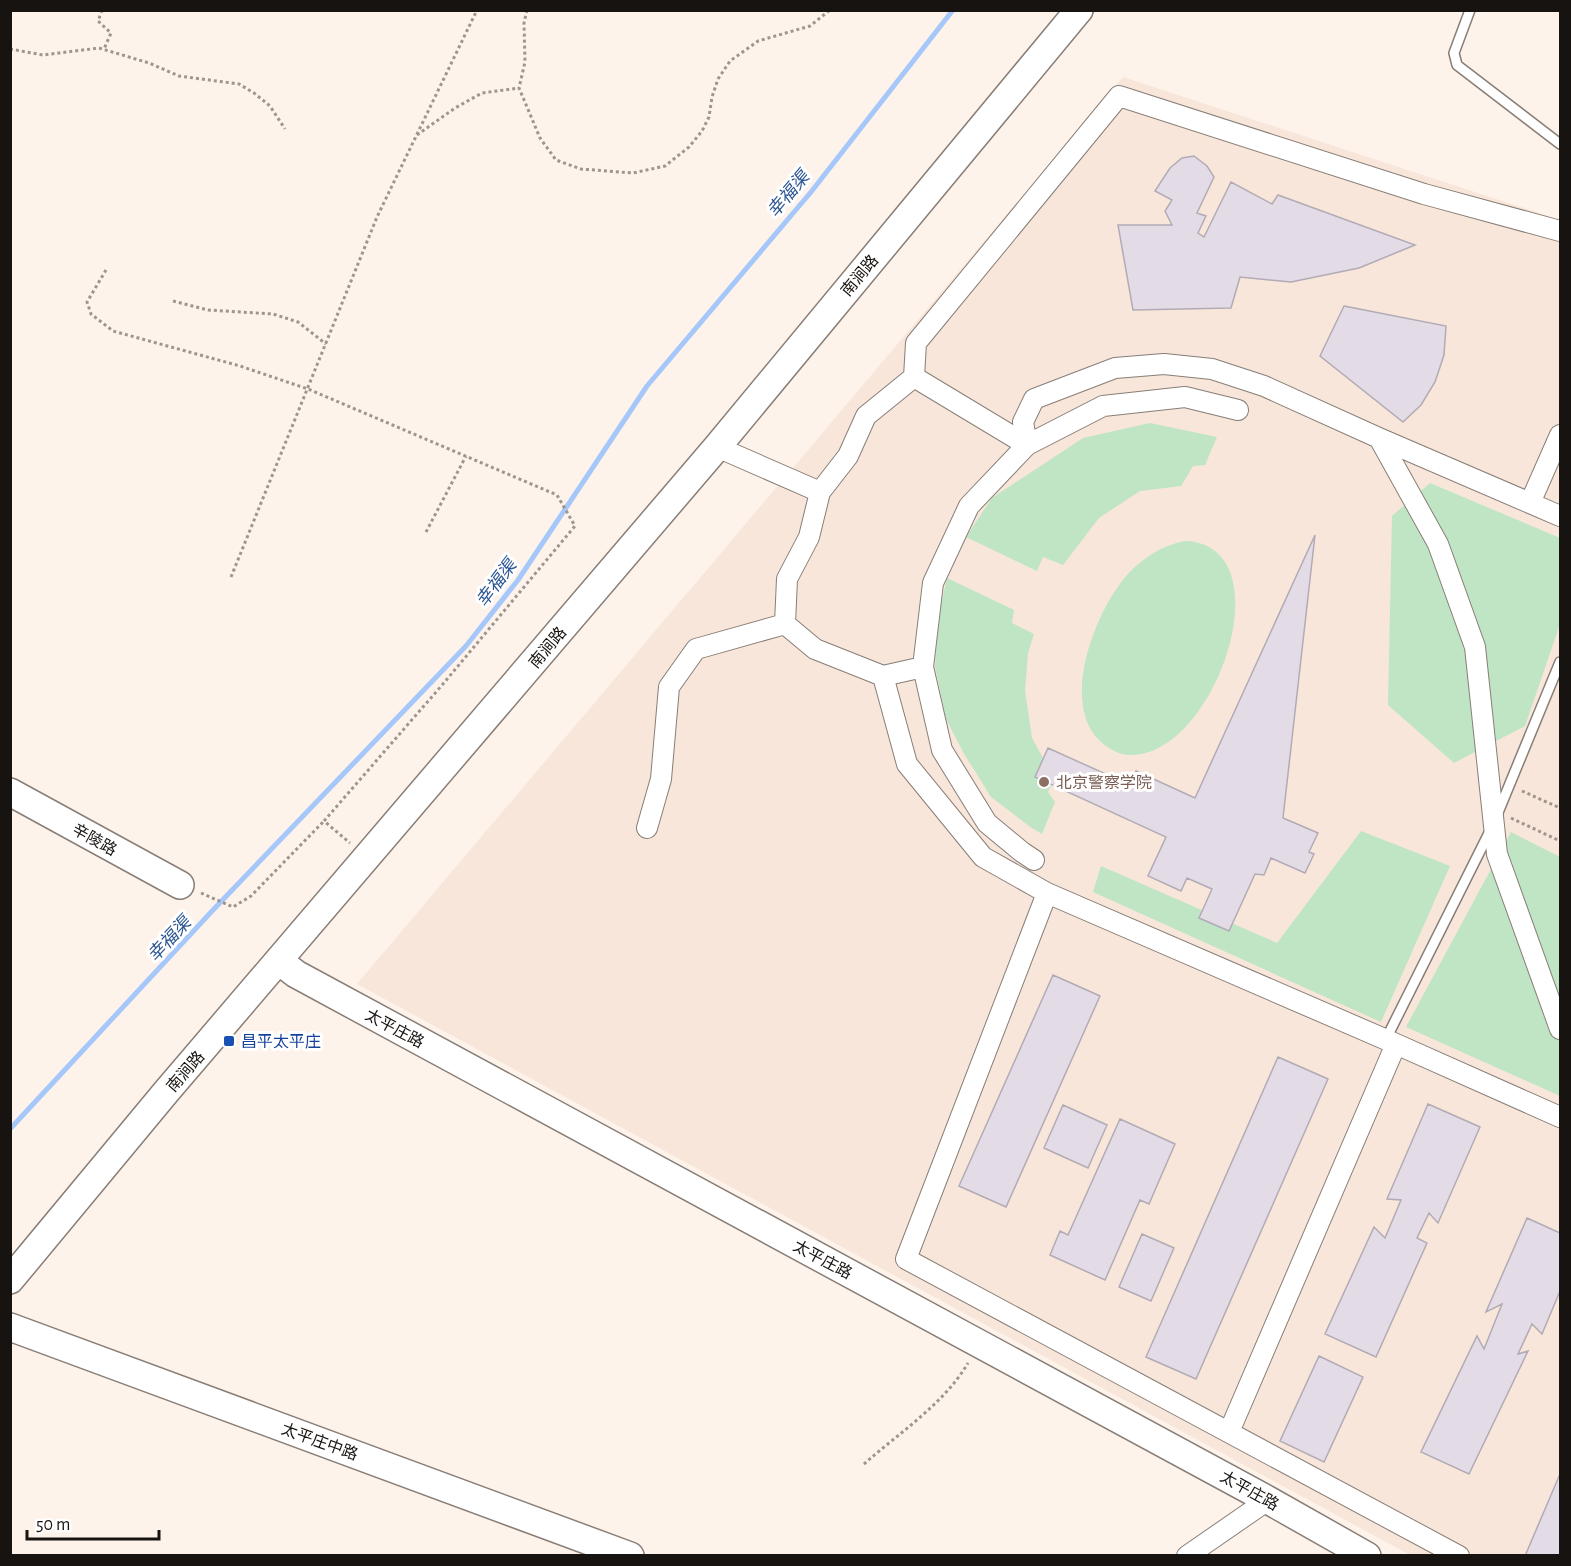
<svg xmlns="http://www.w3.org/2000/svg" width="1571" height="1566" font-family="'Alegreya Sans','Noto Sans SC',sans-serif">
	<rect width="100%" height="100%" fill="#fef3ea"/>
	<!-- built -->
	<path fill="#f7e6d9" d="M1123,77L1560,220V1555H1410L357,984Z"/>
	<!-- green -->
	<path fill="#bfe5c5" d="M1150,423L1217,437L1205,465L1193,466L1181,486L1140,491L1099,518L1063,565L1043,557L1037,571L966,537L992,498L1083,438Z
		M1430,483L1560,538V624L1525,726L1454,763L1388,705L1392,516Z
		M1186,541C1287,546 1215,760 1128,755C1118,754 1107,748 1100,741C1059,702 1096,609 1128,574C1144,557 1162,545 1186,541Z
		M947,578L1014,610L1012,623L1034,634L1028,653L1025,691L1032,738L1054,778L1048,792L1055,802L1042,834L1029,826L991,797L963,752L946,719L935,667L937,622Z
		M1361,831L1450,866L1381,1022L1093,892L1101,866L1277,943Z
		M1511,832L1560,857V1096L1406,1027Z"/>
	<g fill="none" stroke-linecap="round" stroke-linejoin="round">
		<!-- stream -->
		<path stroke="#a5c7f9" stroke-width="5" d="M10,1129L213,910L466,646L518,580L647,386L811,192L953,10"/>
	</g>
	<!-- building -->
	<path fill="#e3dce7" stroke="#b2abb5" stroke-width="1.5" d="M1194,156L1207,166L1214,177L1197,213L1206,216L1198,233L1204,237L1231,182L1272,204L1278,195L1415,245L1359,268L1291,282L1240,277L1231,308L1133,310L1118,225H1172L1165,211L1172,200L1155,191L1170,168L1182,158Z
		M1344,306L1446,326L1444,355L1435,382L1421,405L1403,422L1320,356Z
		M1315,535L1283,818L1318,833L1309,852L1314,854L1305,873L1271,858L1264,875L1255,874L1229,931L1199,918L1212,889L1187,878L1181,891L1148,876L1166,837L1035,777L1048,748L1130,785L1136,771L1195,798Z
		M1053,975L1100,996L1006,1207L959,1186Z
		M1053,975L1100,996L1006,1207L959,1186Z
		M1278,1057L1328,1079L1196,1379L1146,1357Z
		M1278,1057L1328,1079L1196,1379L1146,1357Z
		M1428,1104L1480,1127L1438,1223L1429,1213L1417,1238L1427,1243L1376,1357L1325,1334L1374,1227L1385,1238L1401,1200L1387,1199Z
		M1063,1105L1107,1125L1088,1168L1044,1148Z
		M1063,1105L1107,1125L1088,1168L1044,1148Z
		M1120,1119L1175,1144L1149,1204L1140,1200L1105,1280L1050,1255L1060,1231L1068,1235Z
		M1120,1119L1175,1144L1149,1204L1140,1200L1105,1280L1050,1255L1060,1231L1068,1235Z
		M1527,1218L1560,1233V1291L1542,1334L1532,1324L1518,1354L1528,1351L1469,1474L1421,1452L1477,1336L1484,1349L1502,1304L1486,1312Z
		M1142,1234L1174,1248L1151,1301L1119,1287Z
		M1142,1234L1174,1248L1151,1301L1119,1287Z
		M1319,1356L1363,1377L1324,1462L1280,1441Z
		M1560,1474V1556H1525Z"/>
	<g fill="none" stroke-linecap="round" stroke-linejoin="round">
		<defs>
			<path id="lane" d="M1470,10L1454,53L1457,65L1560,144
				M1497,815L1560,662
				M1386,1039L1490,831"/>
			<path id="street" d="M914,377L916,343L1119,96L1424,194L1560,231
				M1379,438L1438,544L1475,647L1497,854L1560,1029
				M1027,445L1023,422L1034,399L1115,368L1164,364L1212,369L1264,386L1379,438L1560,516
				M717,447L820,492
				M1530,503L1560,435
				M923,667L883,676L815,649L785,624L787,579L809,537L820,492L848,456L866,416L914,377L1027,445
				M883,676L907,764L983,857L1047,893L1396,1044L1560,1117
				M647,828L661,779L669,687L696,649L785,624
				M1034,860L1022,852L987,823L942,750L923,667L933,583L969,506L1027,445L1103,406L1185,397L1238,410
				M1047,893L906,1259L1459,1556
				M1229,1432L1396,1044
				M1187,1556L1268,1500"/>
			<path id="secondary" d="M10,792L180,885
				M279,961L296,974L1268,1500L1367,1556
				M10,1280L166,1092L717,447L1079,10
				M10,1327L630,1556"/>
		</defs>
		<!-- lane casing -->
		<use href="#lane" stroke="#887e77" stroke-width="12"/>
		<!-- street casing -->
		<use href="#street" stroke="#887e77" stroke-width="22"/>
		<!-- secondary casing -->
		<use href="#secondary" stroke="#887e77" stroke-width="30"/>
		<!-- path -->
		<path stroke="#9d958e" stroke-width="3" stroke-dasharray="3 3" stroke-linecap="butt" d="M102,10L98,21L111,33L104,49
			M527,10L524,23L525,62L519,88L540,138L556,160L581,169L633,173L665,166L689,147L702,131L709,117L712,97L718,79L730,61L758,41L810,26L830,10
			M10,49L43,55L99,48L149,63L179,76L239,84L254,93L270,106L285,129
			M417,135L455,108L482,93L519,88
			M106,270L87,302L91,314L113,331L240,366L308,389L557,495L575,526L443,684L324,821L350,843
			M173,301L208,310L273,314L298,322L326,344
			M426,532L466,456
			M231,577L377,217L477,10
			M1522,791L1560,808
			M1511,818L1560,841
			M201,893L233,907L251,896L324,821
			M864,1464C899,1433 944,1404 968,1363"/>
		<!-- lane -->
		<use href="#lane" stroke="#fff" stroke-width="9"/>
		<!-- street -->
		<use href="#street" stroke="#fff" stroke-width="20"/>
		<!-- secondary -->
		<use href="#secondary" stroke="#fff" stroke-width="27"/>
	</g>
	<!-- markers -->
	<circle fill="#8d6e63" stroke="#fff" stroke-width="2" cx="1044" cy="782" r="6"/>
	<rect fill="#1a4fb4" stroke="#fff" stroke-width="2" x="223" y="1035" width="12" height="12" rx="3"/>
	<g text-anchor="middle" stroke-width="6" stroke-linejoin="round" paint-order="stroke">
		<!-- street labels -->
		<g font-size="16" fill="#171310" stroke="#fff">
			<text transform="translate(859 275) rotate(-50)" y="6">南涧路</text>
			<text transform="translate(547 647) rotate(-50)" y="6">南涧路</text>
			<text transform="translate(95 839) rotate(29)" y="6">辛陵路</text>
			<text transform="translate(395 1028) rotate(28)" y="6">太平庄路</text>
			<text transform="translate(185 1071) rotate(-49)" y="6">南涧路</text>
			<text transform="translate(823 1259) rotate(28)" y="6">太平庄路</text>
			<text transform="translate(320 1441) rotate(20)" y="6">太平庄中路</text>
			<text transform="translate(1250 1490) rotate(29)" y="6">太平庄路</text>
		</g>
		<!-- education labels -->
		<g font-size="16" fill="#785e54" stroke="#fff" text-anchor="start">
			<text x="1056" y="788">北京警察学院</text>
		</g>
		<!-- transit labels -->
		<g font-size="16" fill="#164399" stroke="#fff" text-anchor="start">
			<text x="241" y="1047">昌平太平庄</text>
		</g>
		<!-- water labels -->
		<g font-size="18" font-style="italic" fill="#2c5693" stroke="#fff">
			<text transform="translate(788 194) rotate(-50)" y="6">幸福渠</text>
			<text transform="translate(496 583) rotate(-53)" y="6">幸福渠</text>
			<text transform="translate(169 939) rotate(-47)" y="6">幸福渠</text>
		</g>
	</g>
	<!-- border -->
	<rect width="1571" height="1566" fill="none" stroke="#171310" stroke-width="24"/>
	<!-- scale -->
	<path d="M27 1530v9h132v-9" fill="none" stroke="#171310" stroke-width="3"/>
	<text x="36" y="1530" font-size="18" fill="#171310" stroke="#ffffff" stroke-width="4.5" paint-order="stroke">50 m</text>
</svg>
